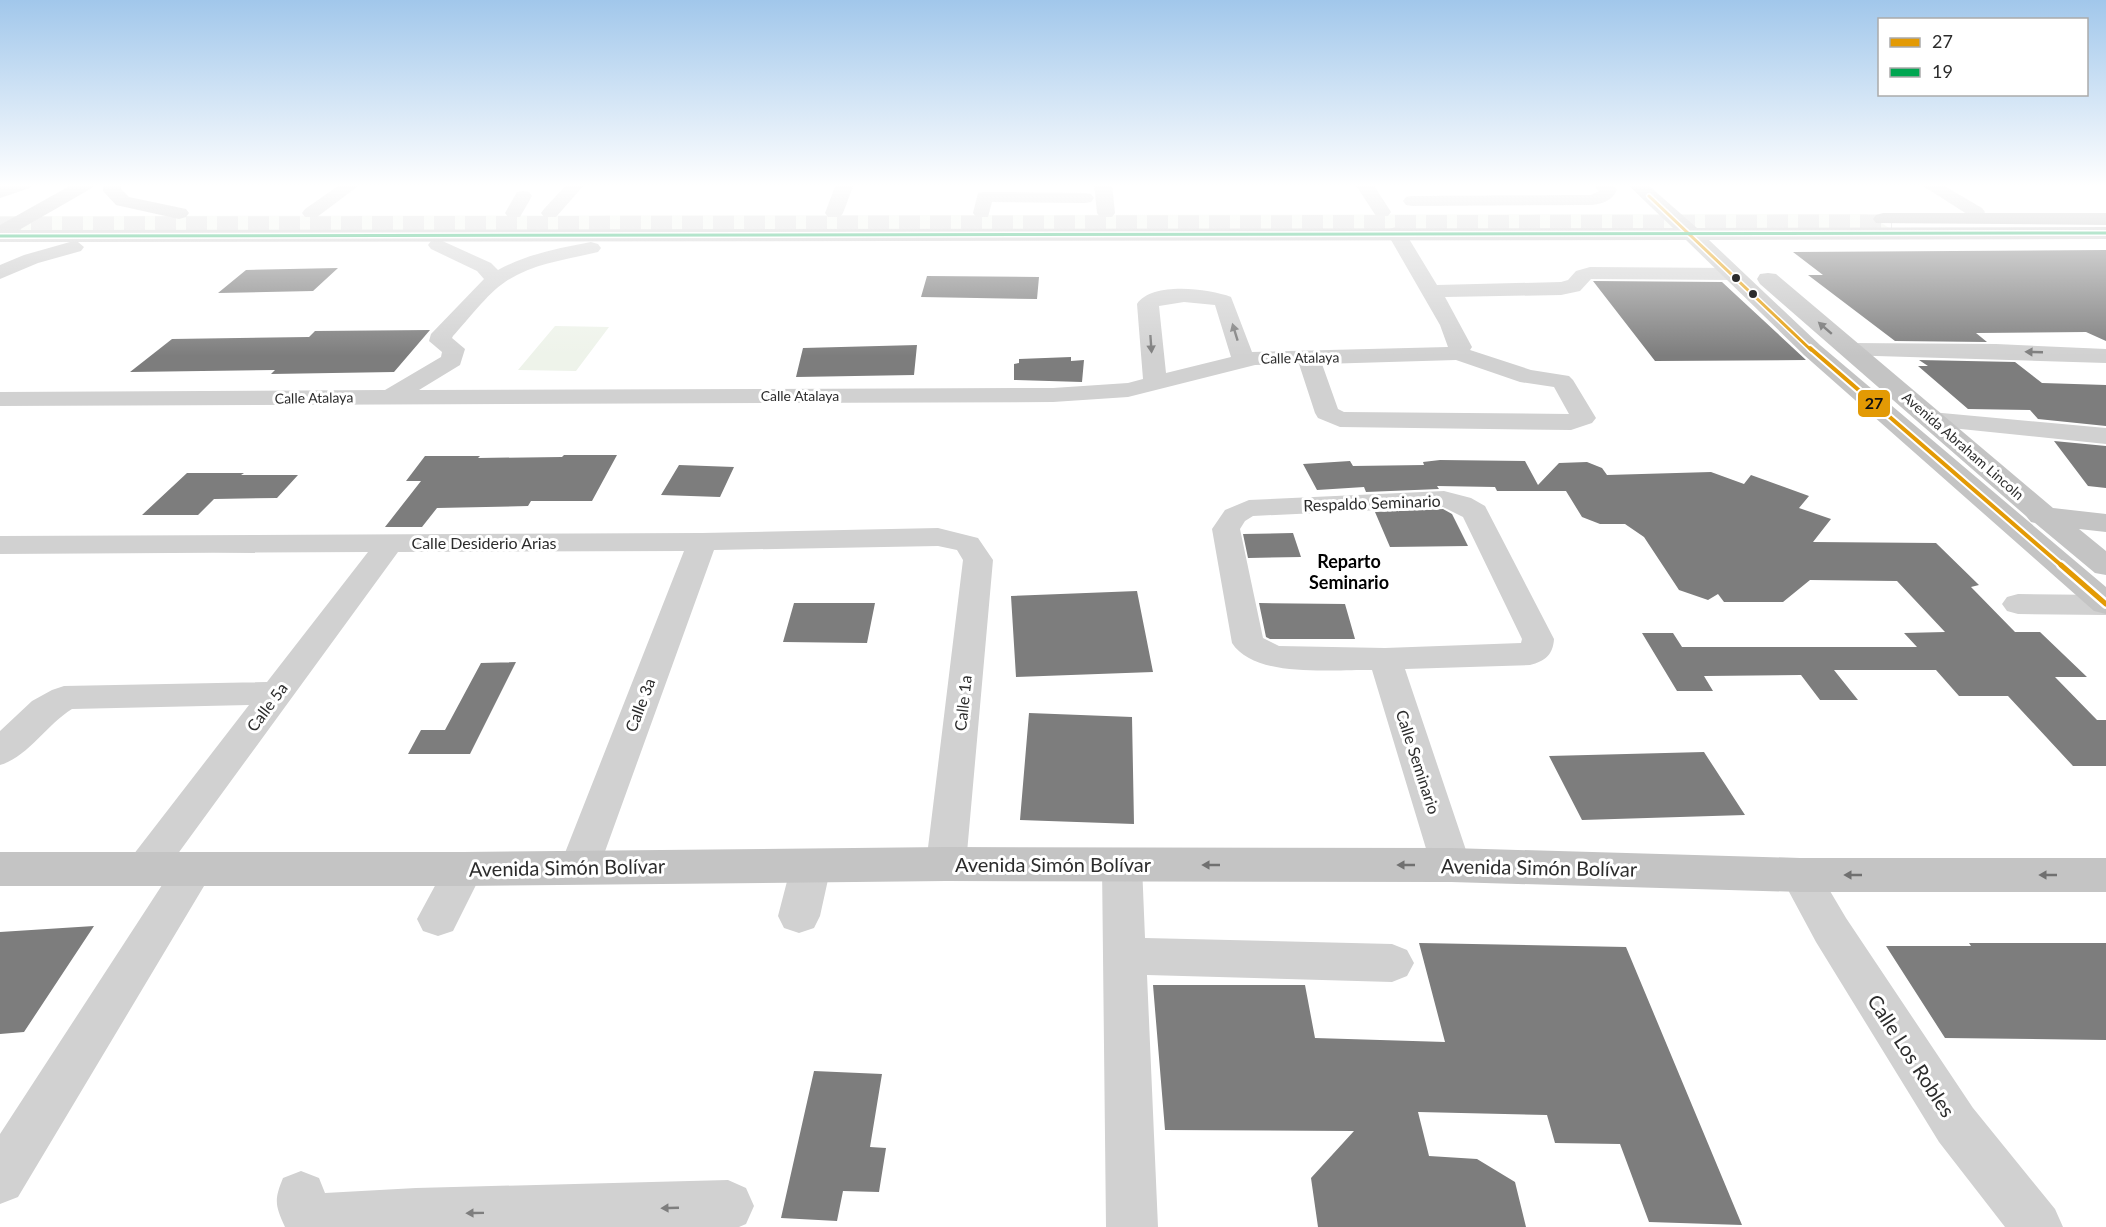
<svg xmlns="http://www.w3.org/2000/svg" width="2106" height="1227" font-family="Lato,sans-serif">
	<rect width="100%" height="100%" fill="#fff"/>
	<!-- green -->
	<path fill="#eef3ea" d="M1867,214L1894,231L0,234V216Z
		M555,326L609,327L576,371L518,370Z"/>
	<!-- building -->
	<path fill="#7d7d7d" d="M2106,250V341L2086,332L1976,333L1987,342L1895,341L1808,275H1823L1793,252Z
		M338,268L313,291L218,293L246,270Z
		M927,276L1039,277L1037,299L921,297Z
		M1593,281L1722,282L1806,360L1655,361Z
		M430,330L394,372L271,374L275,370L130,372L172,339L309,337L315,331Z
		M917,345L914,375L796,377L803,348Z
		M1071,357V361L1084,360L1082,382L1014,380V364L1019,363V359Z
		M1919,360L2015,362L2042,383L2106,385V426L2038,419L2030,410L1968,409L1918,366H1928Z
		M2054,441L2106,446V488L2088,486Z
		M564,455H617L592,501H531L528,506L437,508L422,527H385L421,481H406L425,456H480L478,458L562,457Z
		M1440,460L1525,461L1538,485L1559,463L1587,462L1602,468L1607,475L1711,472L1744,484L1751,475L1809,496L1799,508L1831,519L1813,542L1936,543L1979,585L1971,587L2015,632H2040L2087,677H2055L2097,720H2106V766H2073L2008,696H1959L1936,670H1834L1858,700H1820L1801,675L1704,676L1713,691H1677L1642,633H1673L1682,647H1917L1904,633L1945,632L1897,581L1810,580L1783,602H1724L1718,594L1708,600L1679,590L1644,537L1625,524H1600L1582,517L1566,491H1497L1495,487L1437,486L1439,489L1366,492L1364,487L1317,490L1303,464L1350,461L1353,466L1424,465L1423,462Z
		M679,465L734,467L720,497L661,495Z
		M187,473H244L241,475H298L277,498L214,499L198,515H142Z
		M1443,509L1452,514L1468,546L1390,547L1375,512Z
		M1293,533L1301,557L1248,558L1243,534Z
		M1137,591L1153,672L1016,677L1011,596Z
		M794,603H875L867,643L783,642Z
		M1259,603L1345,604L1355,639H1270L1266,637Z
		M516,662L470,754H408L421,730H445L481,663Z
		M1029,713L1132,717L1134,824L1020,820Z
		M1704,752L1745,815L1582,820L1549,756Z
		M94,926L24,1032L0,1034V932Z
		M1419,943L1626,947L1742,1225L1649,1222L1620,1144L1555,1143L1547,1115L1418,1112L1429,1156L1477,1159L1515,1182L1526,1227H1318L1311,1178L1354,1131L1165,1130L1153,985H1305L1315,1038L1445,1042Z
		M1969,943H2106V1040L1945,1038L1886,946H1971Z
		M814,1071L882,1074L870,1147L886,1148L879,1192L843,1191L837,1221L781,1218Z"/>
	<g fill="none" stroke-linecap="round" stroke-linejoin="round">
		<!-- highway-tunnel -->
		<path stroke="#d5d5d5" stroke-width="21" stroke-dasharray="21 10" stroke-linecap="butt" d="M0,227L1892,225"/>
		<!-- minor -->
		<path fill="#d1d1d1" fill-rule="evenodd" d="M341,184H361L317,217H305L302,213L305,209Z
			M567,184H585L556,217H544L541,213L544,209Z
			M836,184H854L843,213L840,217H828L825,213Z
			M1094,184H1112L1115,213L1112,217H1100L1097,213Z
			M1355,184H1373L1391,212L1388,216H1376Z
			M1593,184H1612L1617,190C1612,201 1602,204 1591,205L1412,206L1406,205L1403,201L1406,197L1412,196L1591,195L1599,191Z
			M1920,184H1941L1982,208L1985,212L1982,216H1970Z
			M523,191L529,192L532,196L520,217H508L505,213L517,192Z
			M984,192L1085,193L1091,194L1094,198L1091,202L1085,203L992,202L988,217H976L973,213L978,193Z
			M1396,227L1403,229L1437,285L1561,282L1568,280L1576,271L1590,267L1732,268L1739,270L1742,274L1739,278L1732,280L1591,279L1580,291L1561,295L1445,297L1472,347L1470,350L1531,370L1569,376L1573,380L1596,418L1592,423L1571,430L1340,427L1318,418L1315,413L1299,364L1255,365L1128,397L1053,402L0,406V392L385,390L441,357L442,352L429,341L431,334L484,279L477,271L431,249L428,245L431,241L438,239L491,263L498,270C527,254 559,248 591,242L598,244L601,248L598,252C566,260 533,263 505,282C487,294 468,320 453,336L452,338L465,349L460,365L419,390L1053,388L1128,383L1143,379L1137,304C1153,281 1209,289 1231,297L1252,352L1448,347L1440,325L1387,233L1389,229ZM1184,302L1215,305L1231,357L1166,373L1159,306ZM1456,360L1520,382L1554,387L1569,414L1344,412L1338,409L1322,364Z
			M1851,343L1996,344L2106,349V363L1843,355L1840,350L1843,345Z
			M1931,412L2106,428V444L1922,425L1918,420L1922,415Z
			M1444,491L1471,498L1485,506L1554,639C1553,655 1545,661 1530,665L1405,669L1471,865L1465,876L1451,881L1437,876L1431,865L1372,670C1334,669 1255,679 1232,643L1212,529L1225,510L1249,500ZM1443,507L1463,517L1522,639L1521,643L1385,648L1279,646L1263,638L1240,529L1245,521L1253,516Z
			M938,528L978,538L993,560L966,864L960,875L946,880L932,875L926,864L963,560L957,550L938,546L714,550L599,868L593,879L579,884L565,879L559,868L684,551L398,552L158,881L144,886L130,881L124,870L130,859L249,705L72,709C46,725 28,757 0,765V731L32,701L52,690L64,686L267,682L368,552L0,554V536L702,533Z
			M2018,594L2106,595V615L2018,614L2007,611L2002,604L2007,597Z
			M1122,849L1136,854L1142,865L1145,938L1392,944L1407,950L1414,963L1407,976L1392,982L1147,975L1158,1227H1106L1102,865L1108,854Z
			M811,850L825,855L831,866L820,916L814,928L799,933L784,928L778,916L791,866L797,855Z
			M464,853L478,858L484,869L453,931L438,936L423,931L417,919L450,858Z
			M193,854L207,859L213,870L207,881L18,1197L0,1204V1134L179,859Z
			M1800,859L1814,864L1846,918L1973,1108L2055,1209L2063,1227H2005L1939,1142L1816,942L1780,875L1786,864Z
			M301,1171L319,1178L325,1193L416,1188L728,1180L746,1188L754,1206L746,1224L739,1227H285C275,1205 274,1200 283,1178Z"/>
		<!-- major -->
		<path fill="#c4c4c4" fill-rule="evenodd" d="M6,184H33L30,188L0,198V186Z
			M73,184H95L92,188L19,230L1673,228L1627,184H1647L1697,228L2106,227V239L1709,240L1820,345L2106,587V614L2094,611L1804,355L1686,240L78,242L84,247L81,251L38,263L0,279V265L24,255L70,242H0V225Z
			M103,184H121V189L129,197L186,209L189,213L186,217L179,219L116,205L103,191Z
			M1768,273L1776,274L2053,508L2106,514V532L2079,529L2106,551V575L2095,573L2035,523L2031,522L2026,516L1760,284L1757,279L1760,274Z
			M946,847L1451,848L1800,858H2106V892H1800L1451,882L946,881L464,886H0V852H464Z"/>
		<!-- highway -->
		<path fill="#bebebe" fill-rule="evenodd" d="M1883,213H2106V225L1876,223L1873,219L1876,215Z"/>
		<defs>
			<path id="bus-1-far2" d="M1649,196L1811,350"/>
			<path id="bus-1-far1" d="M1810,348L2062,566"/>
			<path id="bus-1" d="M2061,565L2106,604"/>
			<path id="bus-2" d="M0,236L2106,233"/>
		</defs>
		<!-- bus-1-far2 casing -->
		<use href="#bus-1-far2" stroke="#fff" stroke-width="6"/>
		<!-- bus-1-far1 casing -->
		<use href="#bus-1-far1" stroke="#fff" stroke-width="8"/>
		<!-- bus-1 casing -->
		<use href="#bus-1" stroke="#fff" stroke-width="10"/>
		<!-- bus-2 casing -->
		<use href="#bus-2" stroke="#fff" stroke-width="6"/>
		<!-- bus-1-far2 -->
		<use href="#bus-1-far2" stroke="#e39a04" stroke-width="3"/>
		<!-- bus-1-far1 -->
		<use href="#bus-1-far1" stroke="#e39a04" stroke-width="4"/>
		<!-- bus-1 -->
		<use href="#bus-1" stroke="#e39a04" stroke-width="5"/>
		<!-- bus-2 -->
		<use href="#bus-2" stroke="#00a651" stroke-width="3"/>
	</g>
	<!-- one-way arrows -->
	<defs><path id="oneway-solid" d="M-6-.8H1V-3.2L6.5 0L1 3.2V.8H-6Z" transform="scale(1.5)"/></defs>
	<g fill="#707070">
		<use href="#oneway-solid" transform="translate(1825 328) rotate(-139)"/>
		<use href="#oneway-solid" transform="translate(1211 865) rotate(-180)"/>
		<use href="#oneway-solid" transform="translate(1406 865) rotate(-180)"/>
		<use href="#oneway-solid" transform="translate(1853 875) rotate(-180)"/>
		<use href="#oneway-solid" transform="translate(2048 875) rotate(-180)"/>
	</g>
	<g fill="#7e7e7e">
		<use href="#oneway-solid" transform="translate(1235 332) rotate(-107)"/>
		<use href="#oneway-solid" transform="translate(1151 344) rotate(86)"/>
		<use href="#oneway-solid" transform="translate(2034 352) rotate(-178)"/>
		<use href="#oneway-solid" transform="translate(670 1208) rotate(178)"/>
		<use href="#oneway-solid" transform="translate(475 1213) rotate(179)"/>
	</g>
	<!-- sky -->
	<linearGradient id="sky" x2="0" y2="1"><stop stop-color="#a1c7eb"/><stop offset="0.52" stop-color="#fff"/><stop offset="1" stop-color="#fff" stop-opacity="0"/></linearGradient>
	<rect width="2106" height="356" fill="url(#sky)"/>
	<!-- markers -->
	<g fill="#2c2c2c" stroke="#fff" stroke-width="2">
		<circle cx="1736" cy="278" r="5"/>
		<circle cx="1753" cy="294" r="5"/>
	</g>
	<g text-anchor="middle" stroke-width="6" stroke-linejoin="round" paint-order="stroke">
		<!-- far-street labels -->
		<g font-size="14" fill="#2c2c2c" stroke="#fff">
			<text transform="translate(1300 358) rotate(-1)" y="5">Calle Atalaya</text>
			<text x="800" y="401">Calle Atalaya</text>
			<text transform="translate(314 398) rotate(-1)" y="5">Calle Atalaya</text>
			<text transform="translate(1963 446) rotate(41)" y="5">Avenida Abraham Lincoln</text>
		</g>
		<!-- street labels -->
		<g font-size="16" fill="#2c2c2c" stroke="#fff">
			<text transform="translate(1372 503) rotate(-2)" y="6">Respaldo Seminario</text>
			<text x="484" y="549">Calle Desiderio Arias</text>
			<text transform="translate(963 703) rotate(-84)" y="6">Calle 1a</text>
			<text transform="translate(640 705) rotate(-69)" y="6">Calle 3a</text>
			<text transform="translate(267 707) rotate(-53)" y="6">Calle 5a</text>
			<text transform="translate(1418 762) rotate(72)" y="6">Calle Seminario</text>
		</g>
		<!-- neighbourhood labels -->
		<g font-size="18" font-weight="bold" fill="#000" stroke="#fff">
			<text x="1349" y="568">Reparto<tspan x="1349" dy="21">Seminario</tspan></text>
		</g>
		<!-- near-street labels -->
		<g font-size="20" fill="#2c2c2c" stroke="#fff">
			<text x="1053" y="872">Avenida Simón Bolívar</text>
			<text transform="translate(567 868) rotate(-1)" y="7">Avenida Simón Bolívar</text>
			<text transform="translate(1539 868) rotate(1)" y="7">Avenida Simón Bolívar</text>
			<text transform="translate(1911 1056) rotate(57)" y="7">Calle Los Robles</text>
		</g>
	</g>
	<rect stroke="#fff" stroke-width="2" x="1857" y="389" width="34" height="29" rx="6" fill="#e39a04"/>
	<g font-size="16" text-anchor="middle" font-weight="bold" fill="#111">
		<text x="1874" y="409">27</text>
	</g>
	<!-- legend -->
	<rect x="1878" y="18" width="210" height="78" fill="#ffffff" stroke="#ababab" stroke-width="1.5"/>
	<rect x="1890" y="38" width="30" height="9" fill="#e39a04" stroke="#ababab" stroke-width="1.5"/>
	<text x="1932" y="48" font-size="18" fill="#2c2c2c">27</text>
	<rect x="1890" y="68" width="30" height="9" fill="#00a651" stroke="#ababab" stroke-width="1.5"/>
	<text x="1932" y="78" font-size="18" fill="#2c2c2c">19</text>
</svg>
